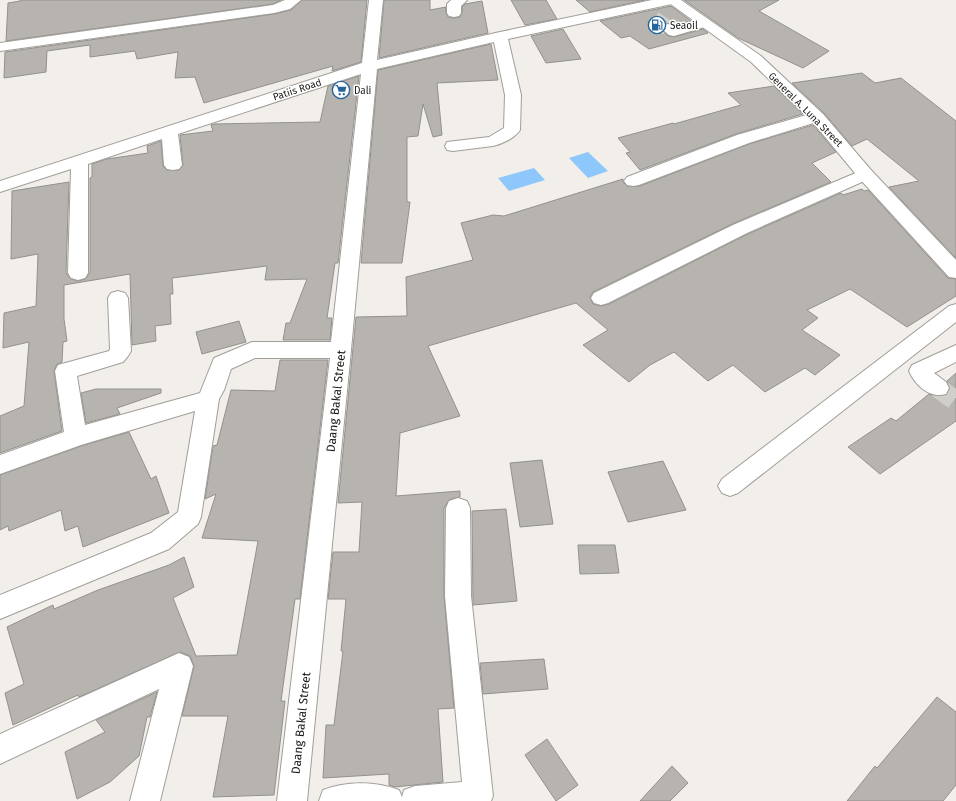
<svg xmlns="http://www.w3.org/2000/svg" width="956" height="801" font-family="'Fira Sans',sans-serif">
	<rect width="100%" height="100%" fill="#f2efea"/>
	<!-- water -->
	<path fill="#8ec7fc" d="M588,152L608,171L588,178L569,158Z
		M534,168L545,180L509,191L498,178Z"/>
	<!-- building -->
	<path fill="#b7b4b0" stroke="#93918c" d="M20,0H281L273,4L6,41L8,3L20,1Z
		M302,0H367L361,62L332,71L333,66L204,103L195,77L175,78L178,52L137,59L135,51L90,57V45L47,51L46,72L4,78L5,52L274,14L291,10Z
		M384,0H430V10L446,7V13L448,17L454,18L460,17L462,13V7L465,4L482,1L488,33L379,58Z
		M511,0H546L557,19L525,25Z
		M576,0H645L590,12Z
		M684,0H779L759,11L829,51L803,68L738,38Z
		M671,6L691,21L676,25L669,23L663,24L660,28L668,36L674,37L703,29L708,33L649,49L630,36L621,38L600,21Z
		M563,29L581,59L546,63L531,36Z
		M491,44L498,80L437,83L442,135L433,137L423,104L418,136L407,137V202H410L402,263H361L378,70Z
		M862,73L875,83L901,78L956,121V258L889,187L919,181L867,139L852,146L824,113L792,83Z
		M359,76L338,263H335L327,318H332L330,340H283L286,323H290L307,279L265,280L267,266L172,278L173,294H170L171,324L155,326L156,341L132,345L130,274L64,285V319L67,341L63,342L62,362L57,364L54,371L62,431L0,453V416L24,406L29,342L3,348L4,313L36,306L38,254L11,259L12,191L69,182L66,273L71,279L78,281L85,279L90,273V178L92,177V164L107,159L148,153L147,146L161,141L163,166L167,170H179L183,165L180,135L213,131L211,125L214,124L320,122L328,86Z
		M774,86L803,114L736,134L640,170L626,153L630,152L618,138L673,123L674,124L741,105L728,93Z
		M813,125L836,152L812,163L831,182L732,224L593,292L590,297L593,304L601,306L609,304L748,234L841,193L843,195L862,189L864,191L868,190L948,278L956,279V296L907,327L850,289L807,310L818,318L802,330L840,355L815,375L805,368L765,392L733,365L708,381L674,352L650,365L629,382L583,345L608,330L576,303L428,346L460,416L400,433L396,496L460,491V497L449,500L444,508V596L454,708L438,709L443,782L395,787L389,785V774L323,778L326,725H334L343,651H341L346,599H328L333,552H359L362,502L338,503L356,317L407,316L406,277L473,260L461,223L493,215L504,216L623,179V182L627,186H640L749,144Z
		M239,321L246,342L202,354L196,332Z
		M280,360H328L300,599H295L281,701H285L274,795L213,797L228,716H182L194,666L190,656L180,652L79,697L78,695L69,699L13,725L5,693L24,684L7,627L53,605L54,609L98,590L169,565L184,557L194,587L173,598L196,656L237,655L258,541L202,538L216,494L205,499L213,446L217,445L231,390L275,391Z
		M956,373V421L880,474L848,447L891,418L896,421L929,394L940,397L946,395L950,389L947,381Z
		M96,389H161V393L117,408L120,414L86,423L81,393Z
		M129,432L151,479L156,476L169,513L83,547L78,526L65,531L61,510L9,531L8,526L0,530V475L81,446Z
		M542,460L553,524L520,527L510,463Z
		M663,461L686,510L628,522L608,472Z
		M506,509L517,601L473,605L472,511Z
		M578,545H615L619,573L580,574Z
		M544,659L548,689L483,694L480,663Z
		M157,692L150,717H147L139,756L110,782L77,799L65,752L105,732L96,720Z
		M937,697L956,712V785L943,801H847L875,766L877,768Z
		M547,739L578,785L556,801L525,755Z
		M672,766L688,783L670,801H640Z"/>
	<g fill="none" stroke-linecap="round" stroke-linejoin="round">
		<!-- minor-tunnel-far1 -->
		<path stroke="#d1cfca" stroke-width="16" stroke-dasharray="16 8" stroke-linecap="butt" d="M654,19L668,28"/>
		<!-- minor-tunnel -->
		<path stroke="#d1cfca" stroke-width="20" stroke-dasharray="20 10" stroke-linecap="butt" d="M938,388L956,401"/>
		<defs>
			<path id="minor" d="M285,0H301L290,9L274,13L0,51V43L273,5Z
				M369,0H383L377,60L500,32L652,0H679L677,3L672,4L508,39L521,95L520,130C515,138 502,144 493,146L453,151L447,150L445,146L447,142L489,137L504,128L505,95L494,42L377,69L351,350L307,801H277L330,358H255L231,369L224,390L219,399L201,517L198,524L169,549L0,619V595L151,533L178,512L195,411L81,445L0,474V455L64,432L55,371L58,365L109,351L110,349L108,298L111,293L118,291L125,293L128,298L131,351L128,356L123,362L77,376L85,425L200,393L214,358L252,342H331L361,74L178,134L182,165L179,169L173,170L167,169L164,165L162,139L88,164V273L85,278L78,280L71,278L68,273L71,169L0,192V181L362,63Z
				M451,0H467L461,6V13L459,16L454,17L449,16L447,13V4Z
				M703,19L708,20L710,23L708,26L674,36L669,35L661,28L663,25L668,24L676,27Z
				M817,112L823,114L825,117L823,120L749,143L639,185L633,186L627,185L624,181L627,177L737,135Z
				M865,169L871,170L874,174L871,178L747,233L608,303L601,305L594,303L591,298L594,293L733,225Z
				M956,304V322L738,493L730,496L722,493L718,486L722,479L949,306Z
				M956,345V362L934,373L946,382L949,388L946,394C930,399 915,385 909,371L912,365Z
				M458,498L467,501L470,508L471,596L493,796L491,801H319L323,790C346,781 376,781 399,790L402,797L404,790L415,786L462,782L445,596L446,508L449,501Z
				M179,653L189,657L193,666L160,801H130L159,689L0,764V734Z"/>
			<path id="major" d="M665,0H681L761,56L823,114L871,170L956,260V278L949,277L859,178L811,120L751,62Z"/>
		</defs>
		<!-- minor casing -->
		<use href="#minor" stroke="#a19e9a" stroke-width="2"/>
		<!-- major casing -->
		<use href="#major" stroke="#a19e9a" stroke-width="2"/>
		<!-- minor -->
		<use href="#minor" fill="#fff" fill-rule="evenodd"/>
		<!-- major -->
		<use href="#major" fill="#fff" fill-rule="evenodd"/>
	</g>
	<!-- icons -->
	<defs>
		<symbol id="fuel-ring" viewBox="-11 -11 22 22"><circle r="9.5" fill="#fff" stroke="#26659c" stroke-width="1.5"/><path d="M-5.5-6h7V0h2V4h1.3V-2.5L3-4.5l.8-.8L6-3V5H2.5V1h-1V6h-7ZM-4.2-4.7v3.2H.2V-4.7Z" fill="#26659c"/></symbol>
		<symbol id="supermarket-ring" viewBox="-11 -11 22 22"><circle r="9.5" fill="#fff" stroke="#26659c" stroke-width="1.5"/><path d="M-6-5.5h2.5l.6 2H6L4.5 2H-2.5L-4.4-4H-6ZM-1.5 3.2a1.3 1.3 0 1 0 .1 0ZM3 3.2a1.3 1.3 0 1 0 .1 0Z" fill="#26659c"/></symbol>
	</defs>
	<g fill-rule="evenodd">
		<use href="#fuel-ring" x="647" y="15" width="20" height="20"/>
		<use href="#supermarket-ring" x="331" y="80" width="20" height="20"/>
	</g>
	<g text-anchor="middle" stroke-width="3" stroke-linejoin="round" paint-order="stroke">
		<!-- far-poi labels -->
		<g font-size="10" fill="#181715" stroke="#fff" text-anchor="start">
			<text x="670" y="29">Seaoil</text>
			<text x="354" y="94">Dali</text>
		</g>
		<!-- far-street labels -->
		<g font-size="10" fill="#181715" stroke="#fff">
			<text transform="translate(297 89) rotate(-18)" y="4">Patiis Road</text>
			<text transform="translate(806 109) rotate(45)" y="4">General A. Luna Street</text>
		</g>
		<!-- street labels -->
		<g font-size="12" fill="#181715" stroke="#fff">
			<text transform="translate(336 401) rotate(-84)" y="4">Daang Bakal Street</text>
			<text transform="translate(301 723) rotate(-84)" y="4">Daang Bakal Street</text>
		</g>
	</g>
</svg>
